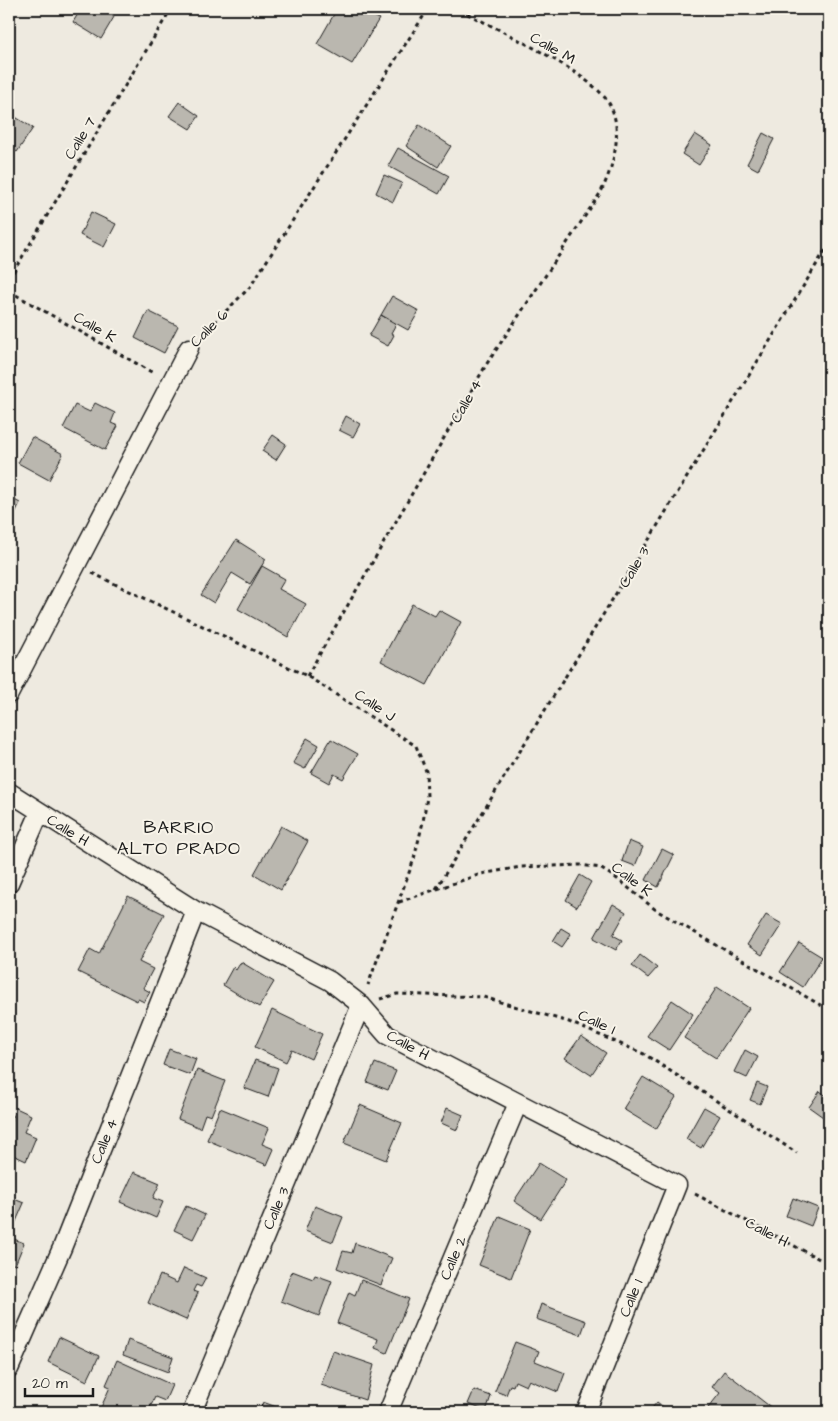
<svg xmlns="http://www.w3.org/2000/svg" width="838" height="1421" font-family="'Architects Daughter',sans-serif">
	<rect width="100%" height="100%" fill="#eeeae0"/>
	<filter id="ink" filterUnits="userSpaceOnUse"><feTurbulence type="fractalNoise" baseFrequency=".02" numOctaves="2"/><feDisplacementMap in="SourceGraphic" scale="10" xChannelSelector="R" yChannelSelector="G"/><feConvolveMatrix kernelMatrix="1 2 1 2 8 2 1 2 1" color-interpolation-filters="sRGB"/></filter>
	<g filter="url(#ink)">
		<!-- building -->
		<path fill="#bab7af" stroke="#1c1c1c" d="M81,9H100L114,17L101,39L73,22Z
			M337,9H362L379,19L352,64L317,44Z
			M179,102L199,116L190,129L169,116Z
			M9,113L33,128L17,152L9,147Z
			M419,125L451,146L438,167L406,146Z
			M763,133L774,139L758,170L747,164Z
			M695,134L712,145L699,165L682,154Z
			M398,148L449,176L439,194L388,166Z
			M384,175L402,183L393,202L376,193Z
			M91,212L116,224L104,247L80,235Z
			M392,296L419,311L408,330L381,315Z
			M148,311L178,326L164,353L135,338Z
			M381,315L396,324L391,333L394,335L388,346L369,336Z
			M95,403L115,413L111,423L118,426L105,450L63,428L75,405L90,412Z
			M346,416L360,424L353,437L339,430Z
			M273,435L286,444L276,460L262,451Z
			M32,437L63,454L49,480L18,463Z
			M9,497L20,503L9,525Z
			M236,540L266,559L250,584L232,573L214,603L201,595Z
			M262,566L285,579L279,589L306,604L288,637L238,609Z
			M412,604L435,616L439,610L461,622L427,685L381,661Z
			M307,738L319,745L305,769L293,763Z
			M331,739L358,754L343,779L334,774L329,783L311,773Z
			M281,826L308,841L281,890L254,874Z
			M629,841L643,847L635,866L622,861Z
			M662,849L674,855L658,887L646,880Z
			M580,875L591,882L577,907L566,900Z
			M128,896L164,914L139,962L153,969L143,988L150,992L144,1002L138,999L137,1001L78,972L90,949L99,954Z
			M613,904L626,912L613,935L622,940L616,950L594,938Z
			M766,915L782,924L762,955L747,945Z
			M561,928L571,934L562,947L553,941Z
			M799,943L822,957L803,987L780,972Z
			M640,955L657,968L648,978L632,966Z
			M241,962L274,982L259,1007L223,985L233,967L236,970Z
			M717,987L749,1008L716,1058L684,1038Z
			M672,1000L693,1014L669,1050L647,1036Z
			M272,1010L322,1034L311,1059L292,1050L286,1062L255,1047Z
			M581,1036L606,1053L591,1075L565,1058Z
			M169,1049L196,1059L190,1075L163,1065Z
			M745,1050L758,1057L747,1078L734,1072Z
			M255,1060L278,1068L268,1097L244,1088Z
			M375,1063L396,1071L388,1090L367,1082Z
			M197,1070L225,1081L211,1116L205,1114L200,1128L178,1119Z
			M643,1077L676,1097L656,1129L623,1109Z
			M757,1083L767,1087L760,1104L750,1100Z
			M820,1091L829,1098V1108L823,1117L809,1107Z
			M360,1105L402,1123L386,1160L344,1143Z
			M704,1107L720,1116L701,1148L686,1139Z
			M16,1108L31,1115L24,1132L36,1137L26,1161L9,1153V1124Z
			M220,1108L269,1128L262,1144L274,1149L267,1165L207,1140Z
			M447,1108L463,1115L457,1130L441,1123Z
			M539,1163L566,1180L541,1219L514,1201Z
			M134,1172L160,1183L153,1198L163,1202L156,1218L120,1202Z
			M9,1197L24,1203L11,1233L9,1232Z
			M793,1198L818,1208L811,1226L786,1216Z
			M186,1206L205,1215L193,1239L174,1230Z
			M315,1206L343,1217L333,1242L305,1231Z
			M499,1216L530,1229L511,1278L479,1265Z
			M9,1237L24,1243L15,1265L9,1262Z
			M355,1243L392,1258L381,1285L337,1268L343,1251L352,1253Z
			M184,1268L206,1278L201,1287L196,1285L193,1291L198,1293L186,1320L148,1303L160,1275L177,1283Z
			M292,1271L313,1279L315,1275L332,1281L319,1316L281,1301Z
			M361,1280L409,1299L387,1353L375,1348L378,1339L337,1323L349,1292L355,1295Z
			M541,1304L586,1321L581,1335L536,1319Z
			M59,1337L99,1356L87,1381L48,1362Z
			M128,1340L173,1357L168,1372L123,1355Z
			M515,1342L539,1351L535,1361L565,1373L558,1392L529,1380L526,1386L515,1381L513,1386L510,1385L506,1395L495,1391Z
			M333,1351L374,1365L365,1400L321,1385Z
			M117,1360L172,1385L165,1401L155,1397L148,1412H99L110,1387L106,1385Z
			M724,1371L777,1412H705L720,1393L712,1387Z
			M474,1390L491,1396L486,1411L468,1404Z
			M263,1402L279,1408L278,1412H259Z
			M657,1402L670,1412H649Z"/>
		<g fill="none" stroke-linecap="round" stroke-linejoin="round">
			<defs>
				<path id="street" d="M9,694L189,348
					M9,792L196,911L330,981L361,1005L387,1035L677,1185L586,1412
					M9,883L40,812
					M9,1369L62,1248L196,911
					M192,1412L361,1005
					M388,1412L518,1103"/>
			</defs>
			<!-- street casing -->
			<use href="#street" stroke="#1c1c1c" stroke-width="21"/>
			<!-- path -->
			<path stroke="#1c1c1c" stroke-width="3" stroke-dasharray="4 4" stroke-linecap="butt" d="M9,279L171,9
				M9,291L155,374
				M203,334L250,287L428,9
				M92,573L307,676L416,746L426,771L427,797L423,822L414,859L368,985
				M307,676L486,365L601,192C613,167 623,134 611,107C597,74 492,27 458,9
				M436,889L829,244
				M399,902L481,874L521,867L581,865L600,868L616,878L656,910L829,1010
				M380,999L397,994L483,997L569,1022L644,1054L797,1153
				M695,1194L829,1264"/>
			<!-- street -->
			<use href="#street" stroke="#f7f3e8" stroke-width="18"/>
		</g>
	</g>
	<g text-anchor="middle" stroke-width="4" stroke-linejoin="round" paint-order="stroke">
		<!-- street labels -->
		<g font-size="15" fill="#1c1c1c" stroke="#f7f3e8">
			<text transform="translate(553 48) rotate(29)" y="5">Calle M</text>
			<text transform="translate(80 138) rotate(-59)" y="5">Calle 7</text>
			<text transform="translate(95 327) rotate(30)" y="5">Calle K</text>
			<text transform="translate(209 328) rotate(-45)" y="5">Calle 6</text>
			<text transform="translate(466 401) rotate(-60)" y="5">Calle 4</text>
			<text transform="translate(634 567) rotate(-59)" y="5">Calle 3</text>
			<text transform="translate(375 705) rotate(33)" y="5">Calle J</text>
			<text transform="translate(68 830) rotate(32)" y="5">Calle H</text>
			<text transform="translate(632 879) rotate(37)" y="5">Calle K</text>
			<text transform="translate(597 1022) rotate(24)" y="5">Calle I</text>
			<text transform="translate(408 1045) rotate(29)" y="5">Calle H</text>
			<text transform="translate(104 1141) rotate(-68)" y="5">Calle 4</text>
			<text transform="translate(276 1208) rotate(-67)" y="5">Calle 3</text>
			<text transform="translate(767 1232) rotate(28)" y="5">Calle H</text>
			<text transform="translate(453 1258) rotate(-67)" y="5">Calle 2</text>
			<text transform="translate(631 1298) rotate(-68)" y="5">Calle 1</text>
		</g>
		<!-- quarter labels -->
		<g font-size="18" letter-spacing="1" fill="#1c1c1c" stroke="#f7f3e8">
			<text x="179" y="833">BARRIO<tspan x="179" dy="21">ALTO PRADO</tspan></text>
		</g>
	</g>
	<!-- margin -->
	<rect width="838" height="1421" fill="none" stroke="#f7f3e8" stroke-width="30"/>
	<rect x="15" y="15" width="808" height="1391" fill="none" stroke="#1c1c1c" stroke-width="2" filter="url(#ink)"/>
	<!-- scale -->
	<path d="M25 1388v8h68v-8" fill="none" stroke="#1c1c1c" stroke-width="2.5"/>
	<text x="32" y="1388" font-size="15" fill="#1c1c1c" stroke="#f7f3e8" stroke-width="4" paint-order="stroke">20 m</text>
</svg>
